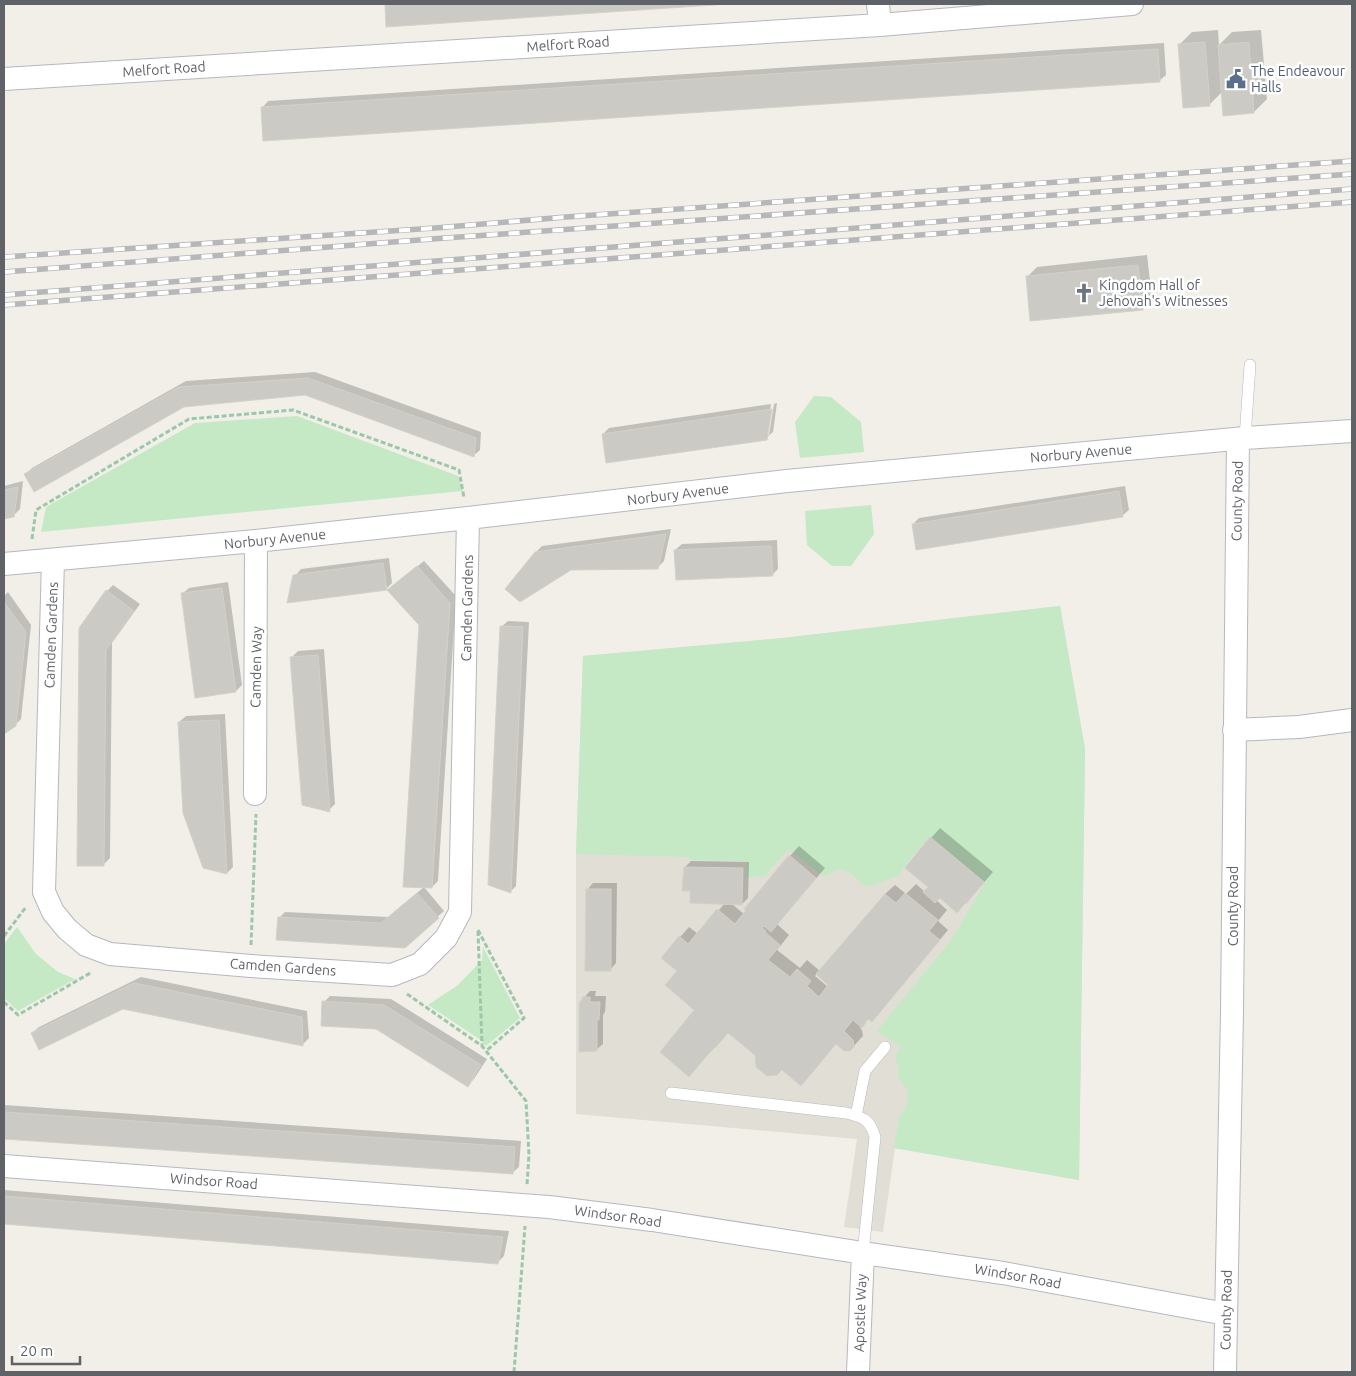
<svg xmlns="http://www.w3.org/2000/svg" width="1356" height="1376" font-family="Ubuntu,sans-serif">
	<rect width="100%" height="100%" fill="#f1efe8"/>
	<!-- education -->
	<path fill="#e1ded6" d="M1060,606L1085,749L1079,1180L895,1148L883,1232L844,1227L857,1139L576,1114V854L583,656L783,638Z"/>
	<!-- green -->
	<path fill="#c5e8c5" d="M814,396L831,397L861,422L864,452L800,458L795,422Z
		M297,416L458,476L463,491L41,532L46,507L195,423Z
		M871,505L874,534L851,566H832L807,545L805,511Z
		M1060,606L1085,749L1079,1180L894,1148L899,1117L905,1110L908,1096L907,1089L898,1078L899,1071L895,1055L901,1047L877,1031L952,939L985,882L930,836L912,857L898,876L866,887L849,872L840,869L823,876L788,849L765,876L746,877L747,861L690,860L689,857L576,854L583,656L783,638Z
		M17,927L36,954L58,972L75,979L18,1011L4,998V944Z
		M483,947L520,1018L486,1046L479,1039L428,1005L458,985L482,960Z"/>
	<!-- shadow -->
	<path fill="#0003" fill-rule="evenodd" d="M386,4H710L388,26Z
		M1218,30L1219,45L1232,32L1261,30L1267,99L1254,112L1223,91L1209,105L1179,45L1192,32Z
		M1164,43L1166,75L1159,81L262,108L268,101Z
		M1147,255L1152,299L1142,308L1027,277L1037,267Z
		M315,372L481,432L480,450L473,456L305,394L184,405L26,474L32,468L186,381Z
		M777,403L773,432L766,438L603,434L609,428L771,404L766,435H769L774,404Z
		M23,481L20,509L13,516L4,518V486Z
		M1125,486L1129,510L1122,516L913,524L919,518Z
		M671,529L664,561L658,567L570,569L536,552L542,546Z
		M777,540L778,569L772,575L675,550L682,544Z
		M389,558L392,583L386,589L295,576L301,569Z
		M424,561L456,596L438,881L432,887L421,625L388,590Z
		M228,582L242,685L236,691L182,594L189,588Z
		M113,585L140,604L112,643L110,858L103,865L78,864L107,591Z
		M8,592L31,625L21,719L15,725L4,733V596Z
		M508,621L529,622L516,886L510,892L501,627Z
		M324,649L335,804L329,810L292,657L298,651Z
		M225,714L233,867L227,873L179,722L186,716Z
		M940,828L993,872L975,893L957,911L940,896L936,900L947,910L938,921L948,930L881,1010L869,1018L860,1028L862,1030L863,1036L850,1050L836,1043L810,1075L801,1085L782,1069L758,1055L729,1032L689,1075L696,1010L678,971L663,958L680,937L689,927L698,934L725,903L692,890L685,867L691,861L749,862L748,898L742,904H732L744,914L790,856L799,846L825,868L777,924L789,935L777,950L800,968L807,960L820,971L885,894L895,885L906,894L916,884L925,892L929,887L907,868L931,838ZM817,974L830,985L828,987L815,976Z
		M593,883H617L616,963L610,970L587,890Z
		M424,887L444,911L404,946L279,918L285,912L388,917Z
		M141,977L307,1011L309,1038L303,1044L123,1008L32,1033L39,1027Z
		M590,991H596L595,996H606L605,1012L603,1015V1044L596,1050L580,1002Z
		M330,996L391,999L487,1059L474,1079L468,1085L376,1028L324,1002Z
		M4,1105L521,1141L519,1167L512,1173L4,1138Z
		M4,1190L509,1231L504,1256L498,1262L4,1223Z"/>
	<!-- building -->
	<path fill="#cccac5" stroke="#d6d1c6" d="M385,4H729L386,27Z
		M1205,42L1210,106L1183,108L1178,44Z
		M1249,42L1254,113L1223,116L1218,45Z
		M1158,49L1160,82L263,141L261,107Z
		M1138,265L1143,310L1030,321L1026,276Z
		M308,378L476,438L474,457L305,395L184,407L34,492L24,474L179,387Z
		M772,409L767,440L606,463L602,434Z
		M18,487L14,517L4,519V490Z
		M1119,491L1123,517L916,550L912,524Z
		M666,534L658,569L571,570L520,602L505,589L535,552Z
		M771,546L773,576L676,580L674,550Z
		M383,563L387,590L287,603L293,575Z
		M417,566L450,603L432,888L403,887L419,625L387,590Z
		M222,588L236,692L195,698L181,593Z
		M106,590L134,611L106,650L104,866H77L79,628Z
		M4,602L26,632L16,726L4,734Z
		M500,626L523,627L511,893L488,885Z
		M318,655L330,812L302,805L290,657Z
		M219,720L227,874L203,868L183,813L178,722Z
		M930,837L984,882L966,904L965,903L957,913L940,898L935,903L923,892L928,887L905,868Z
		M789,855L816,878L771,932L764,926L762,928L766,931L765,932L780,945L768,960L790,977L797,969L811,981L807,986L819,997L828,985L816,974L885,894L896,903L905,893L938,920L929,931L940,940L872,1022L868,1019L862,1028L853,1020L844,1031L853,1040L854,1047L850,1051H844L836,1044L801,1086L782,1070L777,1075L767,1076L756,1067L755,1057L756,1056L728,1033L715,1048L714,1047L689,1077L660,1052L694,1010L665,985L677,971L661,958L679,936L688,944L717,909L735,924L746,910L744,909Z
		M684,867L743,868L742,905L690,903V891H682Z
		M586,889H611V971H585Z
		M417,893L439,918L405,948L276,940L278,917L381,923Z
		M134,983L302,1017L303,1046L123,1009L39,1050L31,1033Z
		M582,997H590V1002H600L599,1020H597V1051L579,1052V1002H582Z
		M322,1001L384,1005L481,1065L468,1087L376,1029L321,1026Z
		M4,1112L515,1147L513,1174L4,1139Z
		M4,1196L503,1237L498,1264L4,1224Z"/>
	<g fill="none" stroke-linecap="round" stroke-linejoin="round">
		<defs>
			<path id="lane" d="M1245,438L1250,365
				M671,1093L846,1113C863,1117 870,1119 875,1137L863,1253
				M856,1116L865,1071L885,1047"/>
			<path id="street" d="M878,4L880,25
				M4,79L880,25L1132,4
				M53,560L44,892L53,912L67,929L86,945L110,954L251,966L392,975L420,964L446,938L460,912L468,518
				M4,564L256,541L468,518L787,481L1245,438L1352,431
				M1234,730L1299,727L1352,720
				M255,794L256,541
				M4,1166L549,1207L652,1220L863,1253L1003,1273L1226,1314
				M858,1372L863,1253
				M1225,1372L1232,1012L1238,439"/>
		</defs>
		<!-- lane casing -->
		<use href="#lane" stroke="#b5b8bc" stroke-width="12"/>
		<!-- street casing -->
		<use href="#street" stroke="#b5b8bc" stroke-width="24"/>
		<!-- path -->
		<path stroke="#9cc7a9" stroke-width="3" stroke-dasharray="5 2.5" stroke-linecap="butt" d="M32,539L36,510L189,419L293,410L459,470L464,498
			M478,930L524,1018L486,1051
			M478,931L482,1045
			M4,936L26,907
			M251,945L256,814
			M407,994L482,1046L526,1101L529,1155L527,1185
			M4,1002L18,1015L92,972
			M514,1372L525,1226"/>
		<!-- lane -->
		<use href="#lane" stroke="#fff" stroke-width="11"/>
		<!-- street -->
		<use href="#street" stroke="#fff" stroke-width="22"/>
		<defs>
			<path id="rail" d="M4,257L435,228L566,217L1352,161
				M4,272L445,238L1352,174
				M4,295L1352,189
				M4,305L1352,202"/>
		</defs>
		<!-- rail casing -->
		<use href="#rail" stroke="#b6b7b8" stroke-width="5.5"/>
		<!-- rail -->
		<use href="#rail" stroke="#fff" stroke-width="4" stroke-dasharray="11" stroke-linecap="butt"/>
	</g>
	<!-- icons -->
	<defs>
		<symbol id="civic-bare" viewBox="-9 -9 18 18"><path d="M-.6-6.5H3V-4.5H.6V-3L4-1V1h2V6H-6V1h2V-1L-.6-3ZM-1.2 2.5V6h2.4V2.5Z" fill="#5c6f8a" stroke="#fff" stroke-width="2.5" paint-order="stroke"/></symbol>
		<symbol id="church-bare" viewBox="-9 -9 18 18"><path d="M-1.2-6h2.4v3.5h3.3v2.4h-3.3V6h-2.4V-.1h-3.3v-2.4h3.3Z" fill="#6b7280" stroke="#fff" stroke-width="2.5" paint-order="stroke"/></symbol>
	</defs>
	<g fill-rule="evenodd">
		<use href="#civic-bare" x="1222" y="65" width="28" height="28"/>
		<use href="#church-bare" x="1070" y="279" width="28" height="28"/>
	</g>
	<g text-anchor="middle" stroke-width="5" stroke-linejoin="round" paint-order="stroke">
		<!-- street labels -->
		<g font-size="14" fill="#5f6368" stroke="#fff">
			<text transform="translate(568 44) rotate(-4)" y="5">Melfort Road</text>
			<text transform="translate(164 69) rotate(-4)" y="5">Melfort Road</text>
			<text transform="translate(1081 453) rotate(-5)" y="5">Norbury Avenue</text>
			<text transform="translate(678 494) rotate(-7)" y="5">Norbury Avenue</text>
			<text transform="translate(1237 501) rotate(-89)" y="5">County Road</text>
			<text transform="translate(275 539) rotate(-6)" y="5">Norbury Avenue</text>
			<text transform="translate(467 608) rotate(-89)" y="5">Camden Gardens</text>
			<text transform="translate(51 635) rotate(-88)" y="5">Camden Gardens</text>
			<text transform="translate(256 667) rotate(-89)" y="5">Camden Way</text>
			<text transform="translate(1233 906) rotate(-90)" y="5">County Road</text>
			<text transform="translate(283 967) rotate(4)" y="5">Camden Gardens</text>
			<text transform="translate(214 1181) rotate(4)" y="5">Windsor Road</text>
			<text transform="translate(618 1216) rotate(8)" y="5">Windsor Road</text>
			<text transform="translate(1018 1276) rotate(10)" y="5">Windsor Road</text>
			<text transform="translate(1226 1310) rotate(-89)" y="5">County Road</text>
			<text transform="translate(860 1313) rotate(-88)" y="5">Apostle Way</text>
		</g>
		<!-- service labels -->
		<g font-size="14" fill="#4e5e75" stroke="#fff" text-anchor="start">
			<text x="1251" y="76">The Endeavour<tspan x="1251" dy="16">Halls</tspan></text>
		</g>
		<!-- worship labels -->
		<g font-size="14" fill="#5b616d" stroke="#fff" text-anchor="start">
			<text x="1099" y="290">Kingdom Hall of<tspan x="1099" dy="16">Jehovah's Witnesses</tspan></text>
		</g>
	</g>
	<!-- border -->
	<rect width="1356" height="1376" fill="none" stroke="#5f6368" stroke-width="10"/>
	<!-- scale -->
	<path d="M12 1356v8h68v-8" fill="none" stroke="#5f6368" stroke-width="2.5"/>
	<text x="20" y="1356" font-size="15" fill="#5f6368" stroke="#ffffff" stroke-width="4" paint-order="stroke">20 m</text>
</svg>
